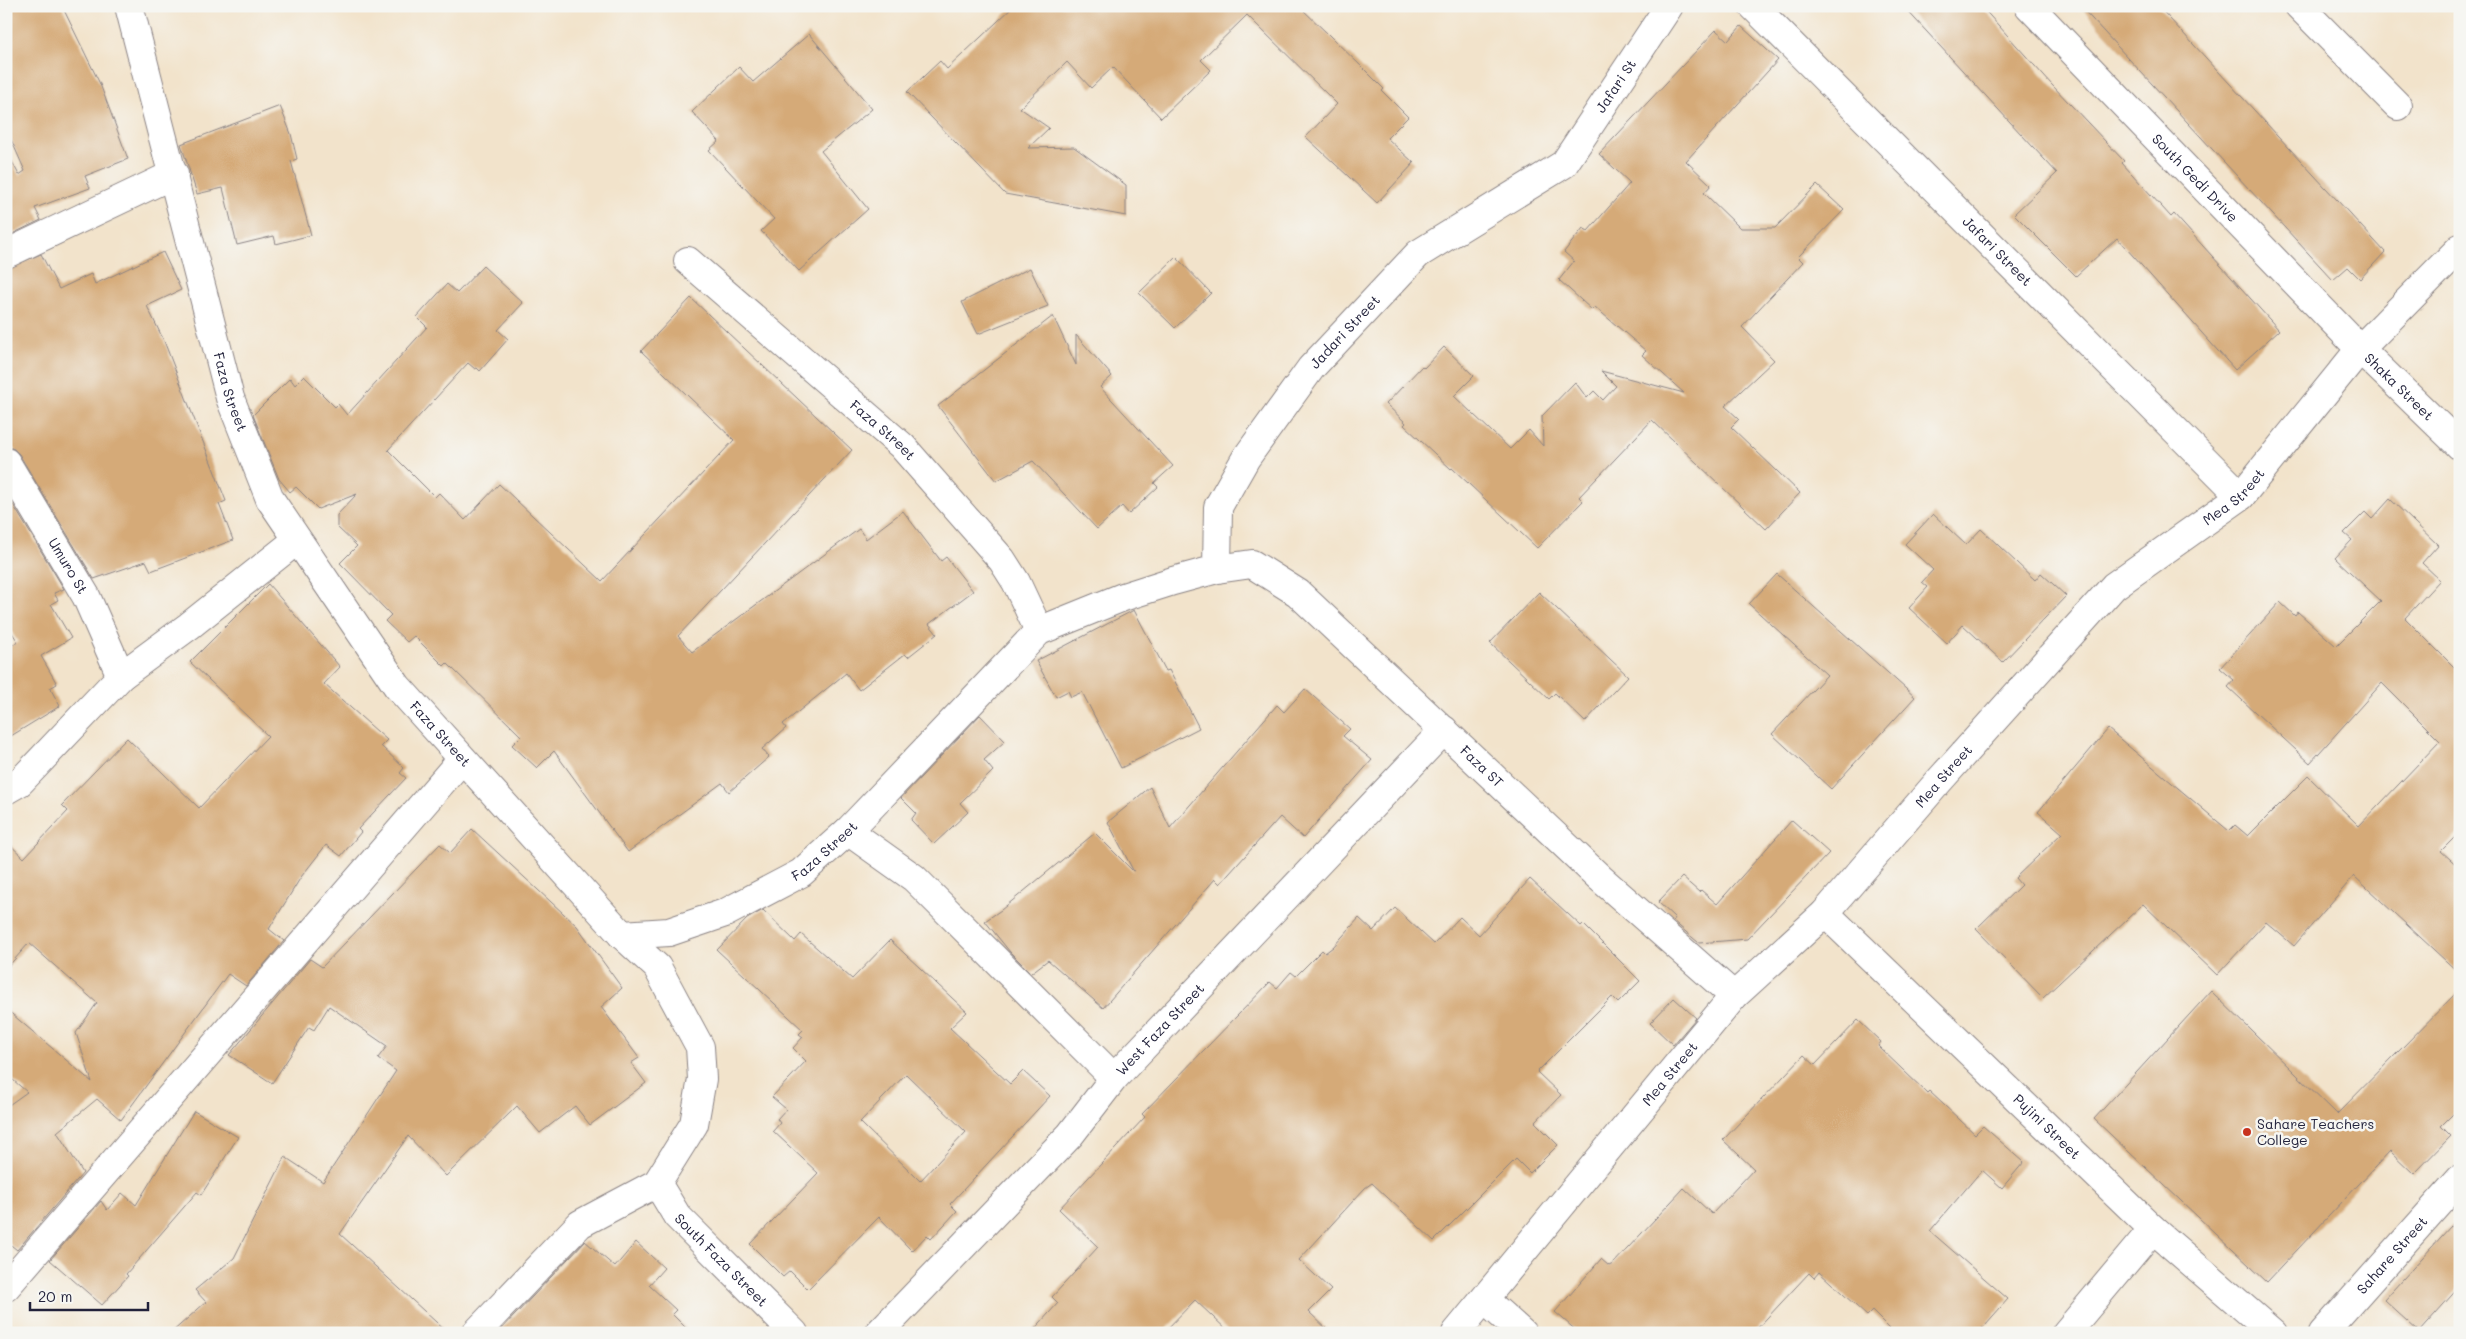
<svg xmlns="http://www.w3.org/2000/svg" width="2466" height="1339" font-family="Mali,sans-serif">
	<rect width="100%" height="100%" fill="#f6f6f2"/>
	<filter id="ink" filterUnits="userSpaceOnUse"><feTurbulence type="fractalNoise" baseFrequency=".02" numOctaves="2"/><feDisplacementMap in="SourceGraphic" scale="10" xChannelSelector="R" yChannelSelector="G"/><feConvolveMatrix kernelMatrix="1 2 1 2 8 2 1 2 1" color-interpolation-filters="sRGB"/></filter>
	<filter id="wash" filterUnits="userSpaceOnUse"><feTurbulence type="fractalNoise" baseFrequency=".0096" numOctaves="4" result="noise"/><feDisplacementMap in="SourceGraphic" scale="20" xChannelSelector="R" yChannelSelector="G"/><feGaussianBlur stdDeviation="1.12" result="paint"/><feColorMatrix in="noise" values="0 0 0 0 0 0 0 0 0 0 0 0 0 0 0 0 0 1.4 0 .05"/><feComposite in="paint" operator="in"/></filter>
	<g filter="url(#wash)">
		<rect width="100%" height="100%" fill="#f2e3cb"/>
		<g id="blocks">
			<!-- building -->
			<path fill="#d5aa78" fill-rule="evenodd" d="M6,6H62L100,84L128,159L85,176L90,188L35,208L41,220L6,237V150L19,175L25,171L6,128Z
				M1014,6H1299L1362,67L1384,89L1382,91L1408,117L1387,138L1414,163L1377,203L1306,137L1337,104L1247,15L1201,60L1211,70L1161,118L1113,67L1091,88L1067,62L1020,108L1049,128L1028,148L1074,147L1126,185V216L1005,194L907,92L940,61L947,69Z
				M1903,6H1981L2052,85L2124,161L2122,163L2171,217L2174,214L2279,330L2235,370L2117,238L2076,276L2014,214L2057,173Z
				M2080,6H2158L2385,252L2360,279L2348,267L2333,280Z
				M1741,26L1778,60L1686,161L1711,185L1704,193L1740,228H1775L1817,185L1844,210L1798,257L1803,262L1742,327L1774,360L1725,406L1739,419L1731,427L1800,493L1766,529L1652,420L1579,497L1583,501L1537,548L1452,468L1451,469L1404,425L1406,423L1386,404L1422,366L1424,368L1444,347L1474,376L1454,396L1510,449L1529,430L1543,446L1542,416L1575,382L1587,398L1594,391L1603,400L1616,386L1601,371L1684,393L1642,355L1646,351L1595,307L1592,310L1559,280L1574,261L1564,252L1583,228L1588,231L1630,183L1599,154L1716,30L1728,41Z
				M809,34L872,109L821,151L868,209L799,271L761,231L774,219L709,150L719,141L692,112L739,67L753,82Z
				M280,106L291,134L297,159L291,161L311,235L276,244L274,236L237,245L223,188L197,194L181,144Z
				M163,252L181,290L147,306L164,341L226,501L219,504L233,540L151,571L146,561L94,579L19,454L14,449L6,446V269L41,254L59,289L91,274L95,284Z
				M1176,257L1211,293L1175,328L1139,293Z
				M483,266L523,303L498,330L508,339L480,371L477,368L475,369L468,363L388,450L435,497L439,493L465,520L499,484L602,581L734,440L641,351L691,298L852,450L678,636L692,652L859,529L866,539L903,511L941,561L946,557L973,591L929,624L937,634L908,657L905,654L859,690L846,673L783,724L786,728L762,749L769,757L729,792L722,783L628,852L554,751L537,768L512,745L521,736L447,663L444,666L414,636L407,642L385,621L391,615L340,563L357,546L337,527V515L357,494L318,509L296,487L290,492L279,479L253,415L290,378L295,385L304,376L335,407L338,404L347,415L427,327L417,317L447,284L457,293Z
				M1030,268L1048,306L978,334L962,302Z
				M1053,316L1076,365V335L1112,376L1100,387L1173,466L1154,483L1158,487L1129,514L1122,506L1097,529L1033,461L996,481L938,406Z
				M6,493L64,589L54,593L58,600L51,604L71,638L41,656L57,684L50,688L60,706L6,739V648L18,642L6,623Z
				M2390,499L2438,545L2422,563L2440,580L2405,618L2460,673V832L2441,851L2460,868V974L2354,876L2294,946L2266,922L2217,975L2143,904L2043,998L1976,929L2021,885L2015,878L2062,833L2038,812L2108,729L2229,831L2235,825L2248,836L2308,776L2359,826L2440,741L2382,683L2310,763L2228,687L2234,680L2220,668L2280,602L2295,616L2298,612L2336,646L2381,601L2335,558L2352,540L2344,533L2365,512L2372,519Z
				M1933,514L1966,545L1981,529L2035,580L2041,573L2066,596L2003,662L1963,625L1947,643L1909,608L1928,587L1922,582L1933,570L1905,544Z
				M1777,574L1915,697L1831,789L1772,734L1827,675L1749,604Z
				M268,584L340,667L324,684L387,740L381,746L404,768L400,773L406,778L358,829L361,832L341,856L326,845L301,877L269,929L284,941L246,986L228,974L121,1120L97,1099L57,1132L83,1173L17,1250L6,1241V1107L27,1092L6,1074V1009L92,1082L76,1033L97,1003L29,943L6,969V841L24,858L68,811L62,805L127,738L199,808L268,736L190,662Z
				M1539,592L1628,676L1585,722L1555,693L1549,699L1490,643Z
				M1134,610L1166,671L1169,670L1199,728L1121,768L1082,692L1071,697L1068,691L1056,697L1036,661Z
				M1305,689L1350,729L1343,736L1372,760L1303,838L1280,817L1220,884L1215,879L1103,1008L1048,960L1031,973L1010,952L985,921L1001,910L1095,833L1134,872L1108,822L1150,787L1170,828L1277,705L1284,712Z
				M980,715L1005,741L984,760L993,771L960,803L968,812L934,844L911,820L916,813L901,798Z
				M1792,820L1829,853L1747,939L1699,943L1673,921L1675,918L1658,902L1682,877L1699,892L1701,890L1717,904Z
				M472,829L577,926L622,988L601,1007L639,1058L631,1063L646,1083L590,1125L575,1106L540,1133L517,1106L446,1176L408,1136L340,1234L448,1333H171L206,1302L195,1290L234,1258L285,1157L323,1182L396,1071L378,1058L387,1046L329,1006L314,1030L309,1027L272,1083L229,1055L310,959L322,967L440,844L450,853Z
				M1530,879L1581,926L1583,924L1640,981L1618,1003L1612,997L1537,1072L1561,1095L1535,1122L1558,1145L1530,1173L1516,1159L1434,1241L1372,1183L1365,1188L1299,1260L1331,1290L1309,1312L1331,1333H1230L1195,1300L1163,1333H1031L1058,1303L1052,1297L1098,1247L1059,1209L1145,1117L1142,1114L1270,982L1277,988L1291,972L1296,976L1322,950L1325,953L1333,947L1359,918L1373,931L1395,908L1434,944L1460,917L1479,935Z
				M763,910L795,941L801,934L852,979L890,940L967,1012L950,1028L1010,1084L1023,1071L1050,1096L950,1204L957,1211L931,1239L927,1235L912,1251L879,1217L808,1289L790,1271L783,1277L750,1244L818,1173L773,1131L780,1123L777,1119L786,1109L772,1097L806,1061L793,1048L803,1037L799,1034L803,1030L717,950L747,919ZM906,1074L966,1132L920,1181L860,1122Z
				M2460,989V1107L2441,1126L2451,1136L2414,1174L2390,1151L2267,1282L2094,1119L2211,991L2337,1114Z
				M1674,998L1696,1018L1673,1045L1650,1023Z
				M1858,1020L1881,1042L1878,1046L1927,1093L1929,1091L1975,1134L1983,1126L2024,1162L2002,1188L1982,1170L1930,1231L2008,1299L1978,1333H1894L1872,1311L1867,1316L1819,1272L1814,1278L1809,1273L1753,1333H1579L1555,1312L1601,1259L1609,1266L1613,1264L1684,1188L1712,1214L1754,1169L1723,1140L1804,1055L1815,1065Z
				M194,1111L238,1137L201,1195L197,1192L126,1274L128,1276L102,1305L50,1260L101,1201L107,1210L122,1193L136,1205Z
				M2460,1216V1286L2419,1332L2384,1300Z
				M585,1241L615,1267L636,1242L664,1268L649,1285L676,1310L672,1314L691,1333H498Z"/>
		</g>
	</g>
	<g filter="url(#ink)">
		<use href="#blocks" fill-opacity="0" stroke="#8a8283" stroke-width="1"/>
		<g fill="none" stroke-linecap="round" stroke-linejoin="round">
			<defs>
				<g id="minor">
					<path id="s1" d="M129,6L230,398L270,499L397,686L622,935L669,932L725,913L801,873L848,831L1039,631L1123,597L1173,581L1217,569L1252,564L1298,593L1600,878L1734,996"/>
					<path id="s2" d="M1753,6L2241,496"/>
					<path id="s3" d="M2029,6L2360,349L2460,446"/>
					<path d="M2299,6L2398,106"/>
					<path d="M6,254L174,174"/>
					<path id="s4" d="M688,261L902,446L1002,560L1016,582L1039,631"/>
					<path id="s5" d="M6,462L86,596L121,676"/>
					<path id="s6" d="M1217,569L1218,507L1246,458L1311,368L1418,254L1564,164L1669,6"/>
					<path d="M6,790L20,782L121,676L189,626L297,540"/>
					<path d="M848,831L914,878L1114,1078"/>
					<path id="s7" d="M1825,913L2153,1229L2273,1333"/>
					<path id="s8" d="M657,1183L677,1216L794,1333"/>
					<path d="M6,1287L462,759"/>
					<path d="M1485,1300L1522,1333"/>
					<path d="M476,1333L580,1224L657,1183L694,1124L702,1079L700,1047L657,967L622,935"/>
					<path id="s9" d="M879,1333L1070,1135L1114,1078L1444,730"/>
					<path id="s10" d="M1456,1333L1734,996L1825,913L1939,781L2114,586L2241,496L2360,349L2460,248"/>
					<path d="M2066,1333L2153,1229"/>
					<path id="s11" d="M2323,1333L2460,1179"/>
				</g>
			</defs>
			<!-- minor casing -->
			<use href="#minor" stroke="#8a8283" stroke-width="30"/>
			<!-- minor -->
			<use href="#minor" stroke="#fff" stroke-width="28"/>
		</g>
	</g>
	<!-- markers -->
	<circle fill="#c8321e" stroke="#f6f6f2" stroke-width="2" cx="2247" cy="1132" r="5"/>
	<g text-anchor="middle" stroke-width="5" stroke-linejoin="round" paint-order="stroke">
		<!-- street labels -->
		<g font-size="14" fill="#22223b" stroke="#f6f6f2">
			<text dy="5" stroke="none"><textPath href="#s6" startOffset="651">Jafari St</textPath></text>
			<text dy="5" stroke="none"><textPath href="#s3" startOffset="239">South Gedi Drive</textPath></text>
			<text dy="5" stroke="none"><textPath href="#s2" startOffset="346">Jafari Street</textPath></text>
			<text dy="5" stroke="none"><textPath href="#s6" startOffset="279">Jadari Street</textPath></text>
			<text dy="5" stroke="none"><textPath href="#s3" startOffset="531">Shaka Street</textPath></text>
			<text dy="5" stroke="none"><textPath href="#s1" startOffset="399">Faza Street</textPath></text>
			<text dy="5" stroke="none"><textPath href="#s4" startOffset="258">Faza Street</textPath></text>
			<text dy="5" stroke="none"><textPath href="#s10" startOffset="1146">Mea Street</textPath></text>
			<text dy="5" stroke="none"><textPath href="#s5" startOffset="121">Umuro St</textPath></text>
			<text dy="5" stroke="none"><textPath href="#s1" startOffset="804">Faza Street</textPath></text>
			<text dy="5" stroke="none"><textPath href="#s1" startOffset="2138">Faza ST</textPath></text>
			<text dy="5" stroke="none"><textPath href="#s10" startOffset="741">Mea Street</textPath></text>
			<text dy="5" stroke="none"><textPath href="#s1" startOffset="1299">Faza Street</textPath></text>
			<text dy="5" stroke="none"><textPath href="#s9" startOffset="414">West Faza Street</textPath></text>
			<text dy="5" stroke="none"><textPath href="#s10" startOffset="336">Mea Street</textPath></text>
			<text dy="5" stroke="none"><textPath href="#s7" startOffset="308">Pujini Street</textPath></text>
			<text dy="5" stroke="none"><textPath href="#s11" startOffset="104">Sahare Street</textPath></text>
			<text dy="5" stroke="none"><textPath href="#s8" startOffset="101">South Faza Street</textPath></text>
		</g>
		<!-- poi labels -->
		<g font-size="14" fill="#22223b" stroke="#f6f6f2" text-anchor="start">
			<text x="2257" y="1129">Sahare Teachers<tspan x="2257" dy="16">College</tspan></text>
		</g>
	</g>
	<!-- margin -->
	<rect width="2466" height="1339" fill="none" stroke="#f6f6f2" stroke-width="25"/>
	<!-- scale -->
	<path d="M30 1302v8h118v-8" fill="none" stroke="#22223b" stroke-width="2.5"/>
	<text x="38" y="1302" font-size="15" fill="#22223b" stroke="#f6f6f2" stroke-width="4" paint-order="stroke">20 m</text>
</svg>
